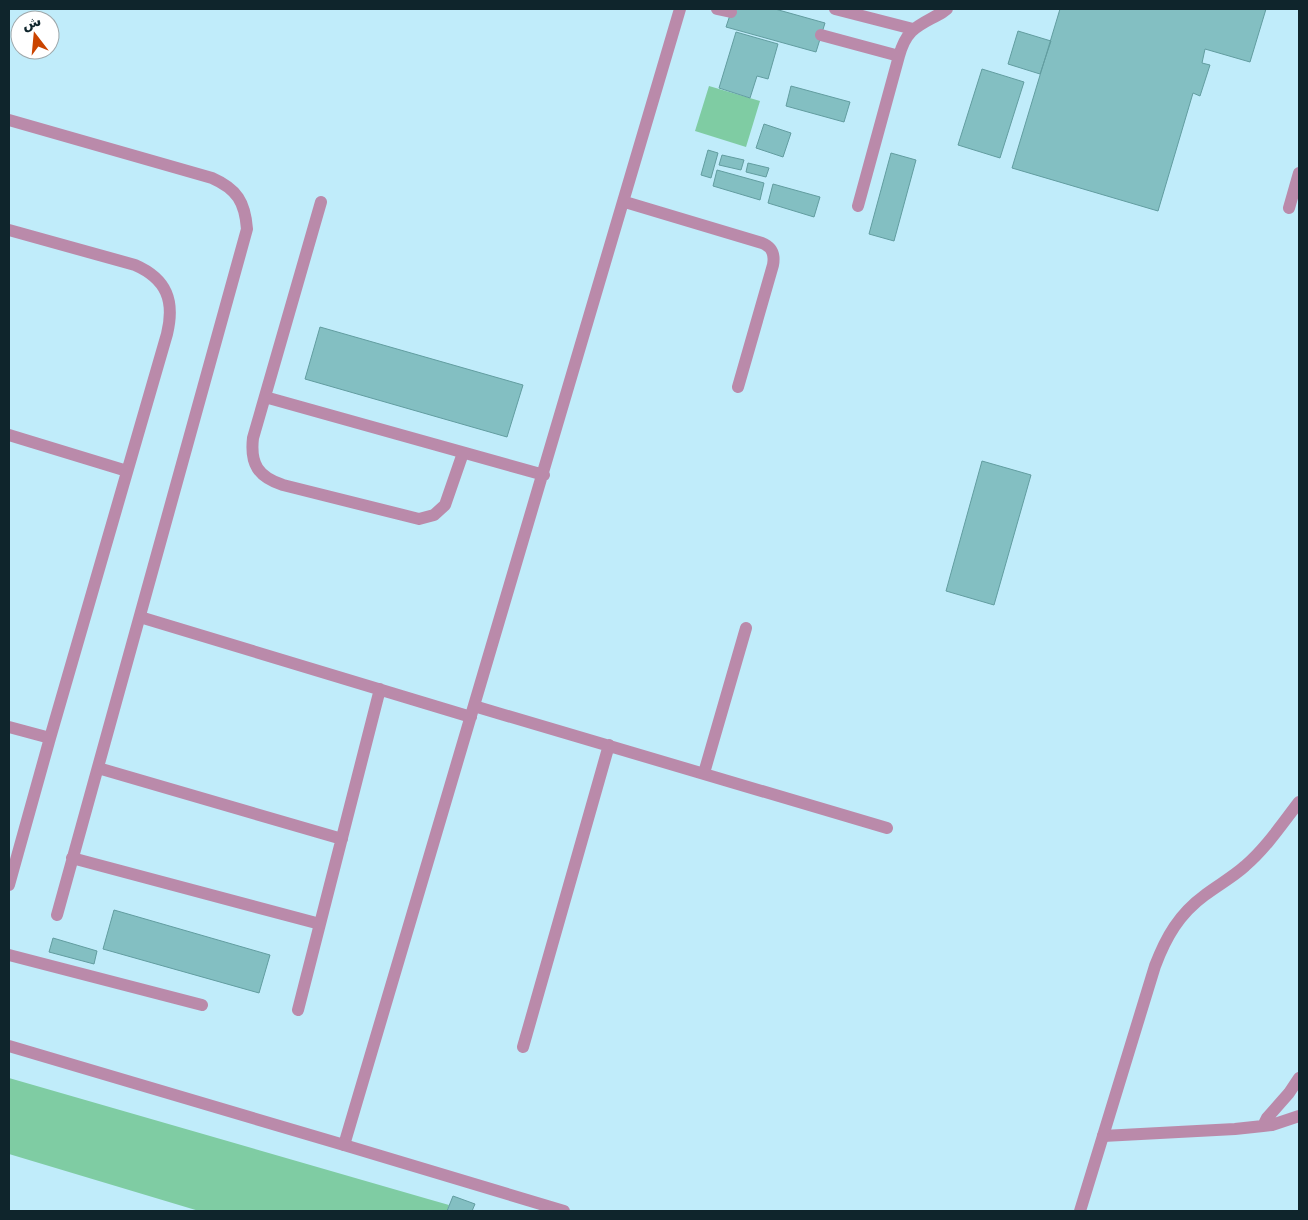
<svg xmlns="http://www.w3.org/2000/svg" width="1308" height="1220" font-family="'DejaVu Sans',Cairo,sans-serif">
	<rect width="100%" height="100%" fill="#c0ecfa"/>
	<!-- green -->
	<path fill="#7fcca3" d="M709,86L760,101L746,147L695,131Z
		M9,1078L428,1199L449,1205L447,1211H199L9,1154Z"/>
	<!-- building -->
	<path fill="#83bfc2" stroke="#629da0" d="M732,9H775L825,23L816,52L726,27Z
		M1060,9H1266L1250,62L1205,49L1202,63L1210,65L1200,96L1193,93L1158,211L1012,168Z
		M1018,31L1051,41L1040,74L1008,64Z
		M736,32L778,44L768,79L757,76L750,98L719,88Z
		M982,69L1024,82L1000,158L958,145Z
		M791,86L850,102L844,122L786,106Z
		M764,124L791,133L783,157L756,148Z
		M708,150L718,153L711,178L701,175Z
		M891,153L916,160L894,241L869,234Z
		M722,155L744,160L741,170L719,165Z
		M748,163L769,168L766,177L746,172Z
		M717,170L764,183L760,200L713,186Z
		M773,184L820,197L814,217L768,203Z
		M320,327L523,385L507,437L305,379Z
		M982,461L1031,475L994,605L946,591Z
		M114,910L270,955L259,993L103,949Z
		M53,938L97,951L94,964L49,952Z
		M453,1196L475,1204L472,1211H447Z"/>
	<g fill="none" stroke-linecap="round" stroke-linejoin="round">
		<!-- service -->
		<path stroke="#ba8aaa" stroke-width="12" d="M717,9L731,12
			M835,9L913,29
			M821,35L899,56
			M9,120L212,178C237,189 245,202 247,229L57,915
			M321,202L253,438C250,464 258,477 283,485L419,519L434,515L445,505L463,453
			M625,202L762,243C772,247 775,254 773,265L738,387
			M858,206L899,56C907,27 919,26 943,12L947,9
			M1289,208L1299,173
			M9,230L135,265C167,279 175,301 167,334L50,738L9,885
			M265,397L544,475
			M9,435L127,471
			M140,617L471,717
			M474,706L887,828
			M9,727L50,738
			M98,768L342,839
			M704,773L746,628
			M72,858L320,924
			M9,955L202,1005
			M298,1010L380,689
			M523,1047L609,745
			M1299,1078L1289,1093L1267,1118L1263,1126L1272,1125L1299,1116
			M1103,1136L1235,1129L1263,1126
			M344,1145C456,766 571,388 680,9"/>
		<!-- minor -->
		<path stroke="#ba8aaa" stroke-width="12" d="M9,1046L344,1145L564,1211
			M1080,1211L1155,966C1166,937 1179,914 1205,895C1218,885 1233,877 1245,866C1266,848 1282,824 1299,802"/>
	</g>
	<!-- border -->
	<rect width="1308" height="1220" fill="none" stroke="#0f252c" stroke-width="20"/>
	<!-- north arrow -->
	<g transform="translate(35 35) rotate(344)"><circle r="24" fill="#ffffff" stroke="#9fa8ab"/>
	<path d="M0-4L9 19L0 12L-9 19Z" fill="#ca4400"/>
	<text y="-8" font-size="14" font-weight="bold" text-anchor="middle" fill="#0f252c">ش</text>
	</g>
</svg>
